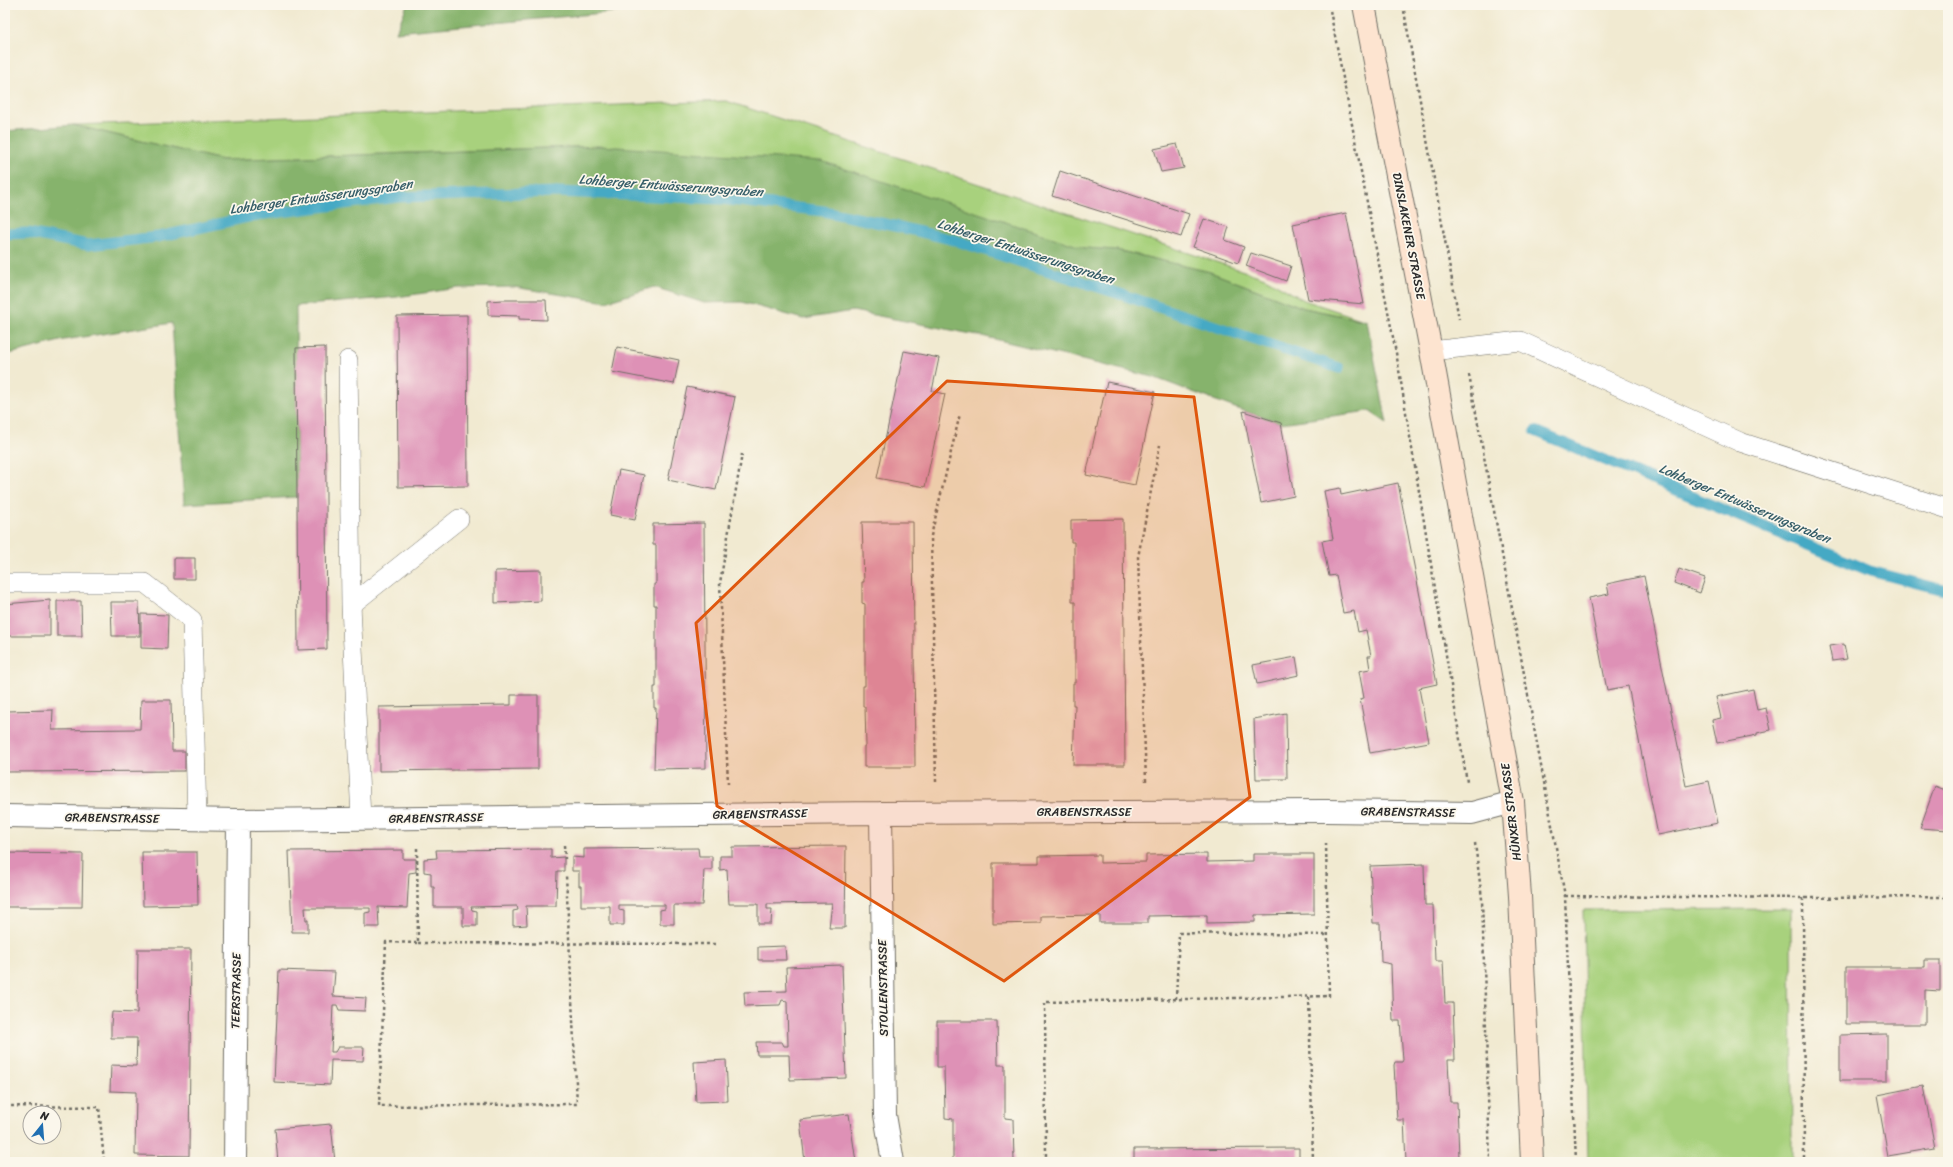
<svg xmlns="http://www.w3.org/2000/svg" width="1953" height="1167" font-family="Sriracha,sans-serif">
	<rect width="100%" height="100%" fill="#fbf7ec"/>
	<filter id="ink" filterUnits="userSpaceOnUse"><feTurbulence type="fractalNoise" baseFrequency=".025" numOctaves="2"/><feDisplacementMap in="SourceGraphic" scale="8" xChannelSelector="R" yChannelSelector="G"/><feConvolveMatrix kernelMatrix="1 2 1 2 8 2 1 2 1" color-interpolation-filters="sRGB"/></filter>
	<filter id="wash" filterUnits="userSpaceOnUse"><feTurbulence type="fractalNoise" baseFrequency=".012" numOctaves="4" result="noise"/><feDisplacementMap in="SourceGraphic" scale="16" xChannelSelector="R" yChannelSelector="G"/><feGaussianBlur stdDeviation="0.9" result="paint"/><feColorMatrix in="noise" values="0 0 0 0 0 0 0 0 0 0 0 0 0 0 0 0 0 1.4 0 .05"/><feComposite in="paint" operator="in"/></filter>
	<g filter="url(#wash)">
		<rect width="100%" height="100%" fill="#f1ead1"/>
		<!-- green -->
		<path fill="#a8d17d" stroke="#6a7e54" d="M726,101L1265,278L1304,300L1367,321L1304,308L1210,272L1116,250L1084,248L601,146L222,160L73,125Z
			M1791,909L1792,1162H1588L1583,910Z"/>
		<!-- forest -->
		<path fill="#86b36c" stroke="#586f4c" d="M407,5H691L396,32Z
			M73,125L222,160L601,146L821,161L1084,248L1116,250L1210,272L1304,308L1367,321L1387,423L1369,411L1281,423L1243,411L1153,377L982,336L853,311L803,319L742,302L704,303L654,287L606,302L514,287L458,288L397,297L296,306L297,497L184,504L172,323L64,340L5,355V131Z"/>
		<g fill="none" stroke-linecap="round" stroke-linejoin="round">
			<!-- stream -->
			<path stroke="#44a9c4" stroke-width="11" d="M5,234L28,233L88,245L158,237L258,215L398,197L557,192L722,199L823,211L904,228L954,240L1123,295L1339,368
				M1535,431L1870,571L1948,591"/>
		</g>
		<g id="blocks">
			<!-- building -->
			<path fill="#de91b6" d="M1177,144L1184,168L1161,172L1154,149Z
				M1060,171L1189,214L1181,237L1052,196Z
				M1346,213L1364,304L1308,299L1293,224Z
				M1204,219L1229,227L1225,240L1244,247L1238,263L1193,247Z
				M1251,253L1291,266L1286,281L1246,266Z
				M503,300H546L547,320L519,319V316L488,315V301Z
				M467,315L468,486L398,487L397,316Z
				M325,347L327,649L298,650L296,348Z
				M617,347L679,360L674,384L612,372Z
				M904,351L939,358L932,391L945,394L925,487L877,478Z
				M1107,382L1155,392L1135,485L1086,475Z
				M687,387L735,397L716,490L668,480Z
				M1243,411L1281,423L1294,496L1261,503Z
				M619,470L644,475L635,520L610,515Z
				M1398,483L1437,684L1419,688L1429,742L1370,753L1360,699L1364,698L1359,671L1370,669L1368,656H1371L1366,630L1358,632L1354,611L1343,613L1336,575L1329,576L1322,541L1333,539L1324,491L1340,488L1341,495Z
				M1123,519L1125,765H1073L1075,705H1073V683H1075V602H1072V580H1074V542H1071V520Z
				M862,522H913L915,767H864V746H866L865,707H863V686H865V604L862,603V582H864Z
				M704,523L706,768L654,769L656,708H654V687H656V605H654V584H656V545H653V524Z
				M174,558H195V579H174Z
				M1679,569L1705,578L1700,593L1674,583Z
				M541,570V601L495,603V571Z
				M1644,576L1686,786L1709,781L1718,823L1658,835L1628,686L1607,690L1589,598L1609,594L1607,584Z
				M50,600V636H5V604Z
				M57,601H81L82,636H57Z
				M111,602H139L140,636H112Z
				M141,614L168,615L167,649L141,648Z
				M1844,644L1847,659L1832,661L1829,646Z
				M1296,657L1299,675L1257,684L1253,665Z
				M1753,689L1757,710L1766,708L1771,730L1757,733V735L1717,743L1712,720L1721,718L1716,697Z
				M511,695H538V769L379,771V707L511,705Z
				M141,700H171L172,751H185V771L5,772V711L53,710L52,730L140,729Z
				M1286,713L1287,779H1256L1254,719Z
				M1935,786L1948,791V830L1920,828Z
				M846,846L845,928H829L832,903L767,904V909H772L771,924H758V904H729L727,869L720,870V856H732V847Z
				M698,848L699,856H712V870H704L702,905H674V924H660V910L665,909V905H619V910L624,911V925H610V906H581V886H579V871H572V857L584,858V849Z
				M551,849V858L564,857V871H557L556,906H526L527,925L513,926V911L518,910L517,906L471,907L472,910L477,911V926H463V907H434V887H431V873L424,872V859L437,858L436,850Z
				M403,850V859H416V872L409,873L407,908L378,907L379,927H365V913L370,912V908H305L306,920H308V932H292L289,851Z
				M142,852H197L198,905L143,906Z
				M5,853L83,854L82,907H5Z
				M1207,854V862L1253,861V854H1314V914L1255,915V922L1207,923V915L1148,916V923H1100V915L1041,916V923L993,924V863H1039V856L1100,855V863L1146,862V855Z
				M1424,864L1425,905H1433L1435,961H1443L1445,1003H1453L1455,1060H1448L1450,1102H1457L1459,1158L1452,1159V1162H1406L1404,1120H1397L1394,1065L1395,1062H1402L1403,1060L1400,1021H1393L1391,966V964L1381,962L1380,923H1373L1370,866Z
				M785,946L786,960H758V947Z
				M138,949H191L189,1156L135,1155L136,1092L110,1091L111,1065L136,1066L137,1038H111V1025L112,1012L137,1013Z
				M1925,960H1940V991L1925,990V1024H1846V967H1925Z
				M842,965L846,1078L790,1080L789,1055H757L756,1042H782L784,1046H788L787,1001L782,1000L780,1005L745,1006L744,992L787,991L786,967Z
				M279,970L335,972L333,996L366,998L365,1011L339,1010L337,1005H333L331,1052H335L338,1047H364L363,1061L331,1060L330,1085L274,1082Z
				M937,1021H997L998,1065H1005V1118L1013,1119L1014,1162H953V1119L945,1118V1116L944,1067H937Z
				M1887,1034V1081H1840V1035Z
				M726,1060L728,1101L696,1102L694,1062Z
				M1923,1086L1935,1148L1888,1156L1877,1095Z
				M849,1114L856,1162H805L800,1120Z
				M331,1124L335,1162H278L275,1129Z
				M1299,1148V1162H1134V1149Z"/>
		</g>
	</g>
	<g filter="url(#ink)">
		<use href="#blocks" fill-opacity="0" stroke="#706e65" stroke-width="1"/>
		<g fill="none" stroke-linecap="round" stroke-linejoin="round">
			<defs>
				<path id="service" d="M1431,351L1520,341L1740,442L1948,509
					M348,360L351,605
					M5,583H145L192,620L197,820
					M361,819L351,605L459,519"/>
				<path id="minor" d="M881,813L885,1115L893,1162
					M5,816L238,820L881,813L1326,811L1472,813L1513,802
					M235,1162L238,820"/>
				<path id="secondary" d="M1364,5L1431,351L1513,802L1520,896L1532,1162"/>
			</defs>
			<!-- service casing -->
			<use href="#service" stroke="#706e65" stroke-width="20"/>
			<!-- minor casing -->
			<use href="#minor" stroke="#706e65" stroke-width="24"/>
			<!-- secondary casing -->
			<use href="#secondary" stroke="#706e65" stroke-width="24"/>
			<!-- path -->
			<path stroke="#706e65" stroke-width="2.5" stroke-dasharray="3 3" stroke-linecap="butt" d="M1329,5L1397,358L1467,782
				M1403,5L1459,319
				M1469,375L1565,896L1576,1162
				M1146,781L1138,557L1160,445
				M936,782L931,536L960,414
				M728,784L720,583L742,454
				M1475,843L1482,899L1490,1162
				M564,845L565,859
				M417,848L418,943L386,942L379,1106L577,1104L566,875
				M1565,896L1803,898L1948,897
				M1803,898L1804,1162
				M418,943L715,944
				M1309,997L1313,1162
				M1176,999L1179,933L1328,935
				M5,1106L99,1107L104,1162
				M1046,1162L1045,1002L1329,996L1326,842"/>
			<!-- service -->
			<use href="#service" stroke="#fff" stroke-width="19"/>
			<!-- minor -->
			<use href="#minor" stroke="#fff" stroke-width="22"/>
			<!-- secondary -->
			<use href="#secondary" stroke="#fde4d0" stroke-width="22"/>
		</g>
	</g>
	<!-- marked area -->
	<path fill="#df570e" fill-opacity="0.2" stroke="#df570e" stroke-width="3" stroke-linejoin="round" d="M947,381L1194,397L1250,797L1004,981L717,806L696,623Z"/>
	<g text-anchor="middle" stroke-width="3.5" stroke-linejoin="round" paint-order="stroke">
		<!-- street labels -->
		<g font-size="12" fill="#2b2b2b" stroke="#fbf7ec">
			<text transform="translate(1409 236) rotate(79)" y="4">DINSLAKENER STRASSE</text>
			<text x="1084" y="816">GRABENSTRASSE</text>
			<text transform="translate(1408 812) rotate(1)" y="4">GRABENSTRASSE</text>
			<text transform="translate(1511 812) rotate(-97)" y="4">HÜNXER STRASSE</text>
			<text transform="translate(760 814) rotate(-1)" y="4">GRABENSTRASSE</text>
			<text transform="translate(112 818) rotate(1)" y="4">GRABENSTRASSE</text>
			<text transform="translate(436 818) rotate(-1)" y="4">GRABENSTRASSE</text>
			<text transform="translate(883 988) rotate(-91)" y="4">STOLLENSTRASSE</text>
			<text transform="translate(236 991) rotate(-89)" y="4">TEERSTRASSE</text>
		</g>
		<!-- water labels -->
		<g font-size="13" font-style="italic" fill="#355d68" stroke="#fbf7ec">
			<text transform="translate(671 185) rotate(4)" y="5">Lohberger Entwässerungsgraben</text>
			<text transform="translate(321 196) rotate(-8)" y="5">Lohberger Entwässerungsgraben</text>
			<text transform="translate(1026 251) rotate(18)" y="5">Lohberger Entwässerungsgraben</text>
			<text transform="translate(1745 503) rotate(23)" y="5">Lohberger Entwässerungsgraben</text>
		</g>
	</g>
	<!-- margin -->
	<rect width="1953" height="1167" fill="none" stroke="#fbf7ec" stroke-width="20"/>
	<!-- north arrow -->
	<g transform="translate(42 1125) rotate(17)"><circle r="19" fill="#fbf7ec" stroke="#a8a59f"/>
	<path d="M0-3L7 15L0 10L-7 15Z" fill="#1f6fb2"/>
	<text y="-6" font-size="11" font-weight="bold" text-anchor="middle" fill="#2b2b2b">N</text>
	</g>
</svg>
